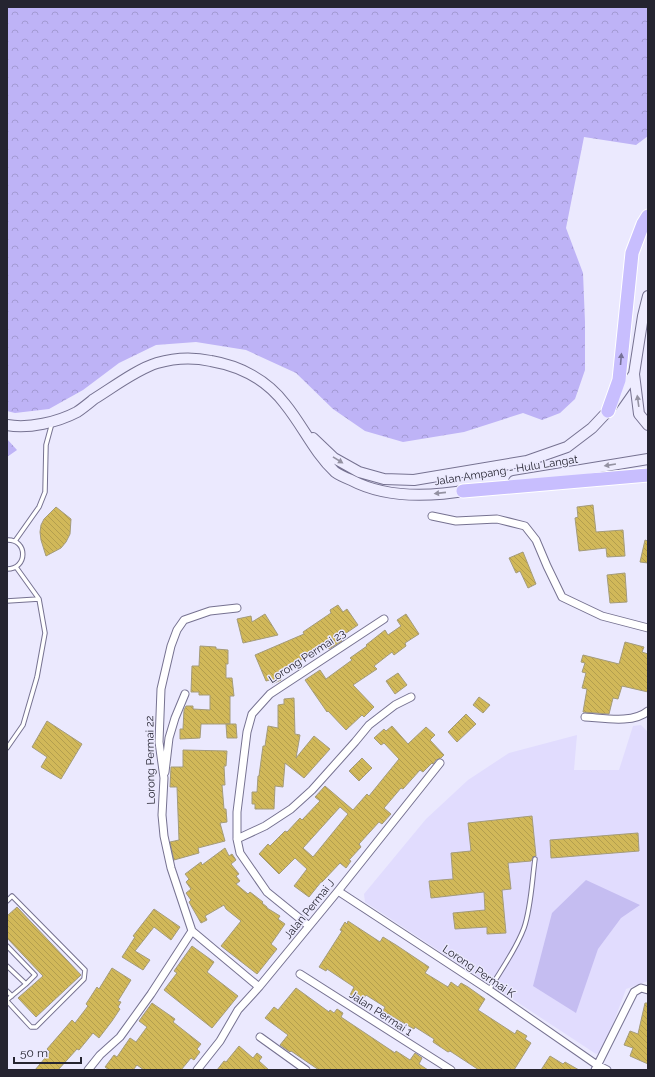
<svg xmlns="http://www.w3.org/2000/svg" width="655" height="1077" font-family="Raleway,sans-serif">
	<defs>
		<pattern id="forest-crowns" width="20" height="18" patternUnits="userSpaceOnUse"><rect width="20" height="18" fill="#beb3f6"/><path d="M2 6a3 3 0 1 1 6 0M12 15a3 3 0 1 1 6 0" fill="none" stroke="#a39ad3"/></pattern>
		<pattern id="building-back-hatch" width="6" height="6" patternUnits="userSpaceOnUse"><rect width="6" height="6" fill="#d1b859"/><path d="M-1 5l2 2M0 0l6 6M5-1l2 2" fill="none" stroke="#b39e4e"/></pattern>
	</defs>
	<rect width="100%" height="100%" fill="#ebe9fe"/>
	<!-- built -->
	<path fill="#e1dcfe" d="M641,725L648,732V981L626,989L603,1051L596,1054L365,902L364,894L426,819L468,780L509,753L577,735L574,770H619L633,726Z"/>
	<!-- forest -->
	<path fill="url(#forest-crowns)" d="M7,7H648V136L636,145L584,137L566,228L583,273L585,322V370L575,399L560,413L542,420L523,413L464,432L403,442L365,431L333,409L296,373L246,350L196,342L156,345L119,363L83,390L49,409L15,413L7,411Z
		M7,439L17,450L7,457Z"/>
	<!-- pitch -->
	<path fill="#c5bdf1" d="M586,880L640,905L621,918L598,949L576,1013L533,986L552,913Z"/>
	<!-- building -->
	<path fill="url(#building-back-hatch)" stroke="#a49b7a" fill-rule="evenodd" d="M593,505L596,532L623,530L625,556L607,557L606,548L579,551L575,518L578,517L577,507Z
		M56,507L71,519L70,534L66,542L61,548L46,556L41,540L40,532L41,525L44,519Z
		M645,540L648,541V563L640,562Z
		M523,552L536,584L528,588L520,571L516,573L509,558Z
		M625,573L627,602L610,603L607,575Z
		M338,605L343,612L347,609L358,625L339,638L342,641L329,649L327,645L278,673L281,680L272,684L270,680L266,681L255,655L304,634L303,632L331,613L330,610Z
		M265,614L278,635L243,643L237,619L251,616L252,622Z
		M406,614L419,634L405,643L406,646L394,655L392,652L374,666L377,669L353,685L374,707L364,717L362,715L346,730L328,711L327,712L305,680L320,670L326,679L352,660L350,658L367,646L366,645L385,630L388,635L401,626L397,620Z
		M625,642L644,647L642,652L648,654V692L622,686L618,699L613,698L609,714L583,712L587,689L582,688L586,673L582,672L585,663L581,662L583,655L619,664Z
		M200,646L216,647V649L228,650V664H226V678H232L234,696H230V724H201L200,738L180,739V729H183L184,710L186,706H193V709L210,710V695H199V692H191L192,666H199Z
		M398,673L407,685L395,694L386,681Z
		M479,697L490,705L483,713L473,705Z
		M294,698L295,734L300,735L296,758L314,736L330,749L304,778L285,763L283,787L275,786L274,809H255V804H252V792H257L258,776H259L263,746H265L268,726L278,728V705L284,704V699Z
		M466,714L476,724L457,742L448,732Z
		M47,721L82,744L61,779L41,767L47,757L32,747Z
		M226,724H236L237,738H227Z
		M392,726L408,744L426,727L435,735L430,740L444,755L441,758L436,760L433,764L432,763L423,772L420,770L403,789L401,788L384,808L391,814L382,824L379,822L359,844L361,847L349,860L351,861L346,868L340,863L322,882H321L309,897L294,886L307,869L295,858L279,874L259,854L268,844L270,846L285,831L287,832L300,818L302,820L320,801L315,797L325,786L353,810L367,794L369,796L399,759L384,743L381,745L374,738L384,729L386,731ZM340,807L348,814L313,857L303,848Z
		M183,750L227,751L226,766H224L225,785H222L224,809H226L227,822L220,823L225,841L198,848L199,853L174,860L170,842L179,840L177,787H170L171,767H183Z
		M362,758L372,768L359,781L349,771Z
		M532,816L536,856L533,857L531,861L508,863L511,889L502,890L506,933L487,934V927L455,929L453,913L485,910L484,892L431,898L429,881L453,879L451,853L471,851L468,823Z
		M638,833L639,851L551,858L550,840Z
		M225,848L229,856L232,854L236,860L231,864L239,874L236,876L240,881L236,884L248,894L250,892L263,902L262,903L267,907V908L280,916L278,919L285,924L271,944L277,949L257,974L221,946L241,921L226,909L224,905L205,916L207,920L201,923L189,902L191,900L186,893L191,889L186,882L189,879L185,874L201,862L202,865Z
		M17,907L81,975L36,1017L18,998L43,976L7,938V916Z
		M154,909L180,927L171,940L154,927L135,951L150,960L143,970L122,957L135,937L133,936Z
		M348,921L380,942L383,937L396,945L429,967L425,973L448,987L451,982L458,987L461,983L468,987L485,999L478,1010L515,1034L517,1030L527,1036L525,1039L531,1043L514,1070H479L450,1051L448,1052L433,1042L434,1039L415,1027L414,1029L383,1011L385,1007L366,995L361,1002L350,995L354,987L327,969L326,971L319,967L342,931L340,930L345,922L347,924Z
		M192,946L214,962L207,972L238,996L212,1028L164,990L177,973L174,971Z
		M112,968L131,980L118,1001L121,1002L118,1007L120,1009L112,1021L99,1038L93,1033L79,1050L77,1049L58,1070H35L50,1052L47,1049L60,1034L72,1020L75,1023L88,1006L86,1004L97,987L99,989Z
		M296,988L329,1012L330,1010L334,1013L337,1009L343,1013L341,1017L395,1053L396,1051L410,1060L415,1053L422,1058L419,1064L428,1070H319L291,1051L290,1052L280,1045L288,1035L265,1018L274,1007L278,1010Z
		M152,1003L175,1019L173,1022L201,1044L197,1049L200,1052L194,1060L191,1058L181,1070H144L137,1065L133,1070H109L105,1067L114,1055L117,1057L130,1038L136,1042L147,1027L139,1021Z
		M645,1003H648V1064L630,1056L633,1048L624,1045L630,1031L638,1034Z
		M239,1046L253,1058L257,1053L262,1057L259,1061L269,1070H217L224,1061L226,1062Z
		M550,1056L563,1064L565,1062L579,1070H541Z"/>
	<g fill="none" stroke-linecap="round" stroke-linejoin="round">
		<defs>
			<path id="lane" d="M7,540C28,539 28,569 7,569
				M15,541L39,507L45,492L46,445L52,423
				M7,601L39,599
				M7,748L23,725L37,677L45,633L39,599L16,567
				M7,901L12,896L85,970L84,979L36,1027H31L7,1001
				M7,946L35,975L26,984
				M7,966L26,984L7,1000
				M489,990C501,970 516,950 524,928C531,908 532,881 535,859
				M7,991L12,996"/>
			<path id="street" d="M432,516L456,521L497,519L525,526L536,540L547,566L562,597L602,616L648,628
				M237,608L210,611L184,620L177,630L171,646L161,689L159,742L164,778L162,815L164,836L171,868L192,931L259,987
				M585,717C603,718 633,724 648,711
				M165,772L169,738L175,718L185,694
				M237,839L265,826L291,809L312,790L355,742L369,725L395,705L411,697
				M338,891L489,990L597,1065L607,1070
				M309,926L267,892L240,853L237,839V812L247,732L252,714L270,694L384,619
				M300,974L451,1070
				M260,1037L306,1070
				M88,1070L100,1055L120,1037L151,994L192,931
				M197,1070L220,1041L238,1010L259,987L338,891L440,763
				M595,1070L634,992L641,988L648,990"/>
			<path id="secondary" d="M634,374L639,414L648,425
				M7,425C29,429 58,422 77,412C83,408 89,403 94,399C112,388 137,369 157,363C174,358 193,357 211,361C240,366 267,380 285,404C303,426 314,452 335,472C339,475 346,478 351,480C387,499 430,497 469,490
				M313,438L334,458L359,472L384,479L414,480L527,461L567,447L592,428L608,411L634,374L643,316L648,296
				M514,481L648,459"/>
			<path id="highway" d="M608,411L619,380L632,253L643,224L648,216
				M463,491L648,475"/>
		</defs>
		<!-- lane casing -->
		<use href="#lane" stroke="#767291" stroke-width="5.5"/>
		<!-- street casing -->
		<use href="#street" stroke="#767291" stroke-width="9"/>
		<!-- secondary casing -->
		<use href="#secondary" stroke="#767291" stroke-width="12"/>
		<!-- highway casing -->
		<use href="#highway" stroke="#fff" stroke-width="15"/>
		<!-- lane -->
		<use href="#lane" stroke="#fff" stroke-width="3.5"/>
		<!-- street -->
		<use href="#street" stroke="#fff" stroke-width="7"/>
		<!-- secondary -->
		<use href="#secondary" stroke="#eeecff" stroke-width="10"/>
		<!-- highway -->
		<use href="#highway" stroke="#c8befe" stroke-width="13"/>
	</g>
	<!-- one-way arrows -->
	<defs><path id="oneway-solid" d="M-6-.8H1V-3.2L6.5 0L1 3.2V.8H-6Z"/></defs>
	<use fill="#767197" href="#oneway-solid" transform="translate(621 359) rotate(-85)"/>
	<g fill="#9492a2">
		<use href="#oneway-solid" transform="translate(638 401) rotate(-98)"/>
		<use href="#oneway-solid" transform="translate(338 460) rotate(32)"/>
		<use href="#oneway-solid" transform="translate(610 465) rotate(171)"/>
		<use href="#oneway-solid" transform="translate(440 493) rotate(174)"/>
	</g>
	<g text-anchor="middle" stroke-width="3" stroke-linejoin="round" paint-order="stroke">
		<!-- street labels -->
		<g font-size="11" fill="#252430" stroke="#ebe9fe">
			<text transform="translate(506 470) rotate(-9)" y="4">Jalan Ampang - Hulu Langat</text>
			<text transform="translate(307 656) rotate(-33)" y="4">Lorong Permai 23</text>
			<text transform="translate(150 760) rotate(-91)" y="4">Lorong Permai 22</text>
			<text transform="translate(309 909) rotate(-51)" y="4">Jalan Permai J</text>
			<text transform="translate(479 971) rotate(34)" y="4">Lorong Permai K</text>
			<text transform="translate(381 1013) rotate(33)" y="4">Jalan Permai 1</text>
		</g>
	</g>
	<!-- border -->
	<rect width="655" height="1077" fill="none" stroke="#252430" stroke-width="16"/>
	<!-- scale -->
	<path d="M14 1057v6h67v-6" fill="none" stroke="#252430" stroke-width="2"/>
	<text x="20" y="1057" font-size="12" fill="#252430" stroke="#ebe9fe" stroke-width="3" paint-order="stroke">50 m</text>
</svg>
